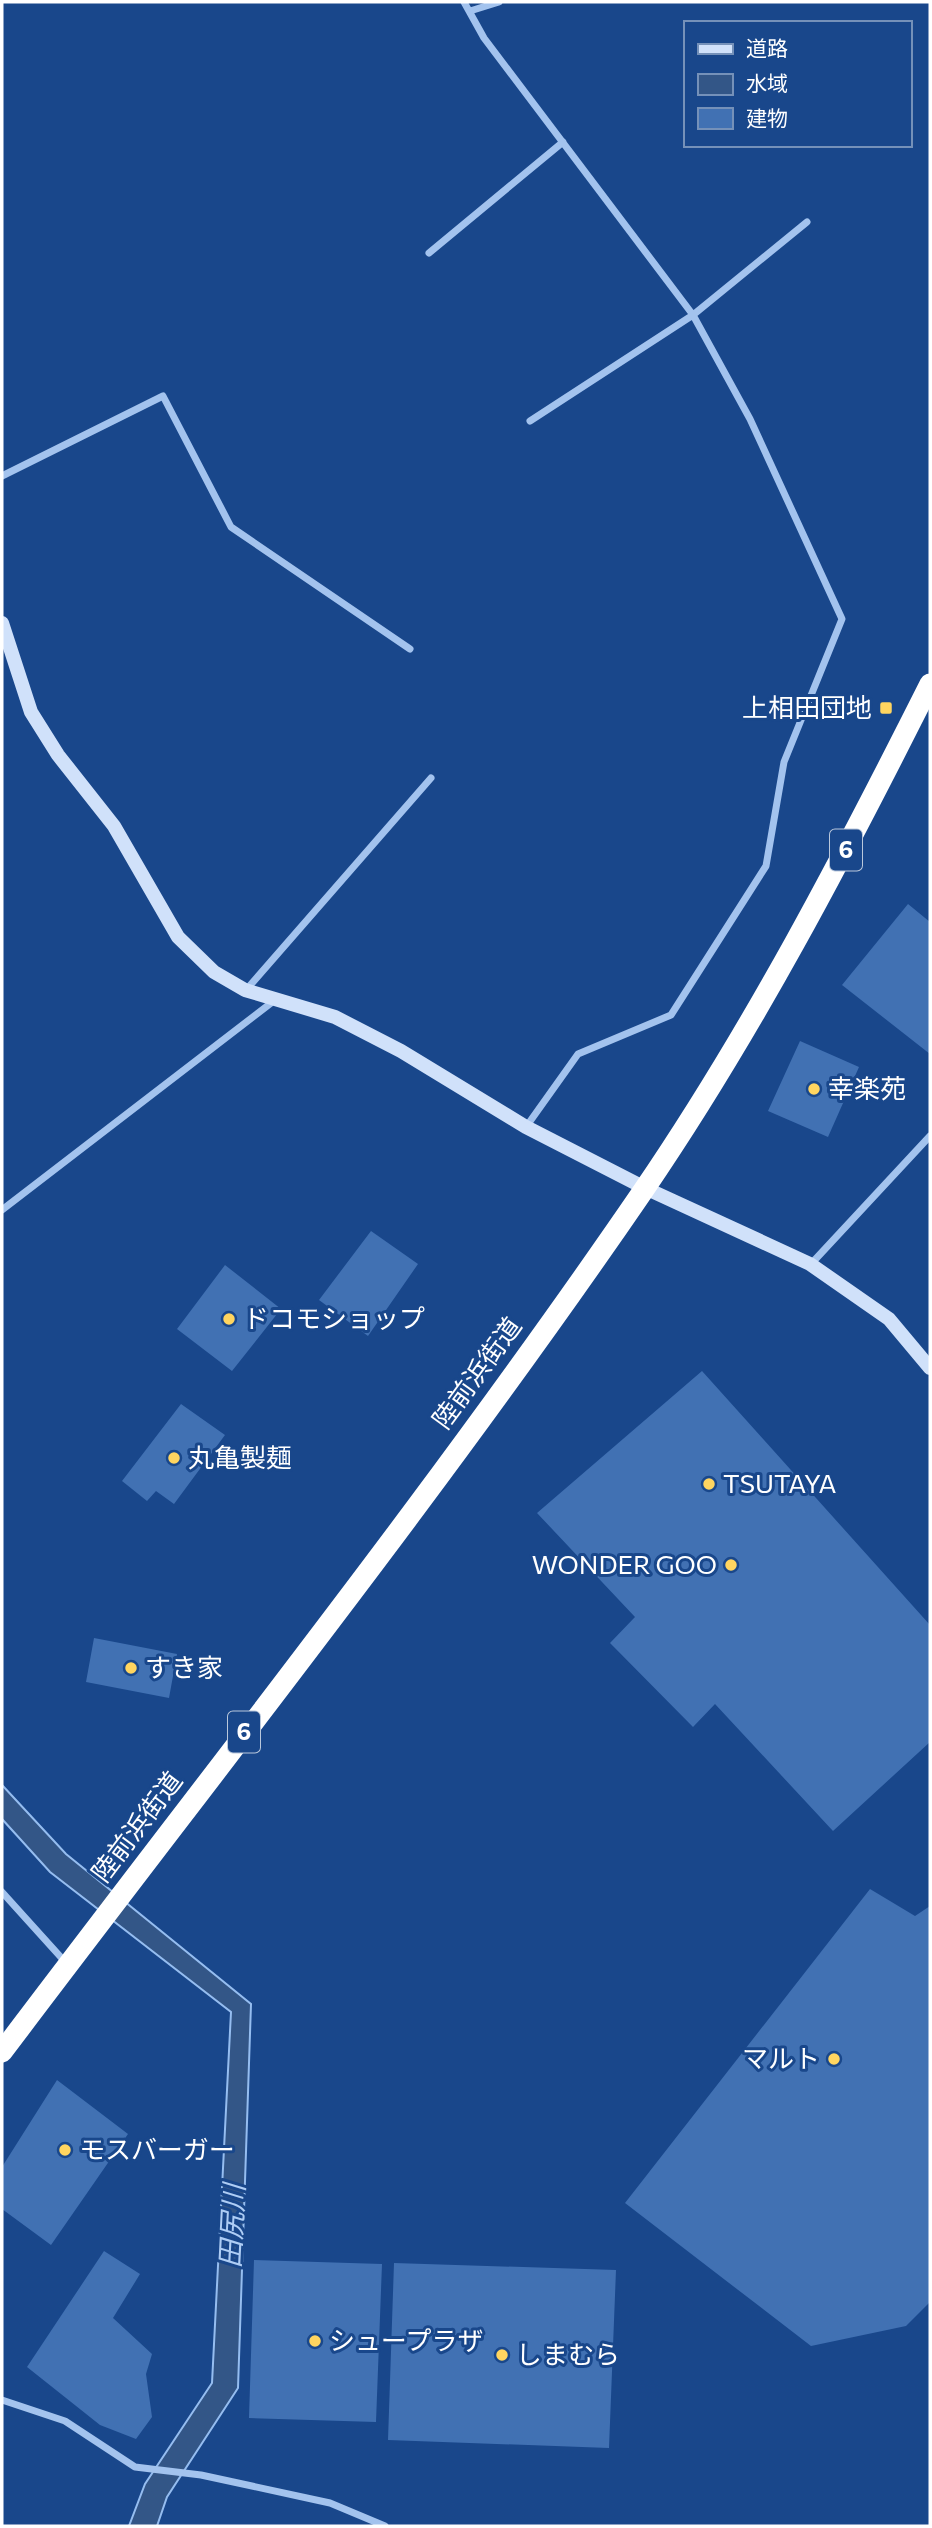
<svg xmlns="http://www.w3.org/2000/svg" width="932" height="2528" font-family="Commissioner,'Noto Sans JP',sans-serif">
	<rect width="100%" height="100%" fill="#19478b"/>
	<!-- water -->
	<path fill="#335687" stroke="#95bdf0" stroke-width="2" d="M2,1785L66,1854L251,2004L238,2388L167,2497L157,2526H129L145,2484L212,2383L231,2012L50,1872L2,1819Z"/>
	<!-- building -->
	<path fill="#4171b3" d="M908,904L930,922V1054L842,985Z
		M800,1041L859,1067L828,1137L768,1111Z
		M371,1231L418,1264L368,1336L319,1300Z
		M225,1265L281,1309L232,1371L177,1329Z
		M702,1371L930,1625V1742L833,1831L715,1704L693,1727L610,1643L635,1617L537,1513Z
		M181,1404L225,1435L174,1504L156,1491L147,1501L122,1481Z
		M94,1638L177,1654L169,1698L86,1682Z
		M870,1889L915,1916L930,1906V2302L906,2326L811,2346L625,2203Z
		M57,2080L128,2134L51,2245L2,2209V2167Z
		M104,2251L140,2274L113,2318L152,2354L146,2374L152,2417L136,2439L100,2425L27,2367Z
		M254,2260L382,2264L376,2422L249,2418Z
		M394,2263L616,2270L609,2448L388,2440Z"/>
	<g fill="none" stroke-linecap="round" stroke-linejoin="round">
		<!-- street -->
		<path stroke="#a3c3ee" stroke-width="7" d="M464,2L484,38L693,315L750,419L842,619L784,762L766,866L671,1015L578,1054L526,1127
			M470,11L499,2
			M429,253L563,142
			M530,421L693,315L807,222
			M2,476L163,396L231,527L410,649
			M246,990L431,778
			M2,1210L275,1000
			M811,1264L930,1136
			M2,1892L67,1964
			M2,2400L65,2421L135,2467L201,2475L330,2503L385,2526"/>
		<!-- secondary -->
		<path stroke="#d0e1fa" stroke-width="14" d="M2,623L31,712L58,755L114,826L178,937L214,972L245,990L335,1017L401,1051L526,1127L645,1188L810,1264L889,1319L930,1368"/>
		<!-- highway -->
		<path stroke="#fff" stroke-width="21" d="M2,2052C217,1767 441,1486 643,1191C753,1030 843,857 930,684"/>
	</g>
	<!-- markers -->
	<g fill="#ffd560" stroke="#19478b" stroke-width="2.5">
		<rect x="879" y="701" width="14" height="14" rx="3.5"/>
		<circle cx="814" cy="1089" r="7"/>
		<circle cx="229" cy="1319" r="7"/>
		<circle cx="174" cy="1458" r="7"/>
		<circle cx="709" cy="1484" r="7"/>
		<circle cx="731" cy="1565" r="7"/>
		<circle cx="131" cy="1668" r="7"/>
		<circle cx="834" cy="2059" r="7"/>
		<circle cx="65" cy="2150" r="7"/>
		<circle cx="315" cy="2341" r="7"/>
		<circle cx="502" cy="2355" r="7"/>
	</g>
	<g text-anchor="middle" stroke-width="6" stroke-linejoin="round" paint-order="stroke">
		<!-- shield labels -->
		<g fill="#19478b" stroke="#bac8dc" stroke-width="2">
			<rect x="830" y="829.5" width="32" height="41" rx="5"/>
			<rect x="228" y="1711.5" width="32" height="41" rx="5"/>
		</g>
		<g font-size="24" font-weight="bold" fill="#fff">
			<text x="846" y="858">6</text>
			<text x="244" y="1740">6</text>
		</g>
		<!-- poi labels -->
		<g font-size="26" fill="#fff" stroke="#19478b" text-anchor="start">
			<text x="872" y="717" text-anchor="end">上相田団地</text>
			<text x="828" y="1098">幸楽苑</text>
			<text x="243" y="1328">ドコモショップ</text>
			<text x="188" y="1467">丸亀製麺</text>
			<text x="723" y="1493">TSUTAYA</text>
			<text x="717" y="1574" text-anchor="end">WONDER GOO</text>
			<text x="145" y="1677">すき家</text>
			<text x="820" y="2068" text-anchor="end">マルト</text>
			<text x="79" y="2159">モスバーガー</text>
			<text x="329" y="2350">シュープラザ</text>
			<text x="516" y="2364">しまむら</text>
		</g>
		<!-- street labels -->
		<g font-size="26" fill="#fff" stroke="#19478b">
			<text transform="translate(477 1373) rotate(-54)" y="9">陸前浜街道</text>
			<text transform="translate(137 1827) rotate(-53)" y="9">陸前浜街道</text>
		</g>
		<!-- water labels -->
		<g font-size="28" font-style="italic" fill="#aecdf5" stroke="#19478b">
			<text transform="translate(232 2226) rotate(-87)" y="10">田尻川</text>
		</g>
	</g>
	<!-- border -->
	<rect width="932" height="2528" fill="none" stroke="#ffffff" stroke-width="7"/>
	<!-- legend -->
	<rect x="684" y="21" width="228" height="126" fill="#19478b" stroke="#7591b9" stroke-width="2"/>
	<rect x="698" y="44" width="35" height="10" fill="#d0e1fa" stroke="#7591b9" stroke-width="2"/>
	<text x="746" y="56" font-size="21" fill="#ffffff">道路</text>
	<rect x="698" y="74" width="35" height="21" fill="#335687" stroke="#7591b9" stroke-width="2"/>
	<text x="746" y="91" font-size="21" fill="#ffffff">水域</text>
	<rect x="698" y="108" width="35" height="21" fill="#4171b3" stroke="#7591b9" stroke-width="2"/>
	<text x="746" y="126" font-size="21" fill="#ffffff">建物</text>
</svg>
